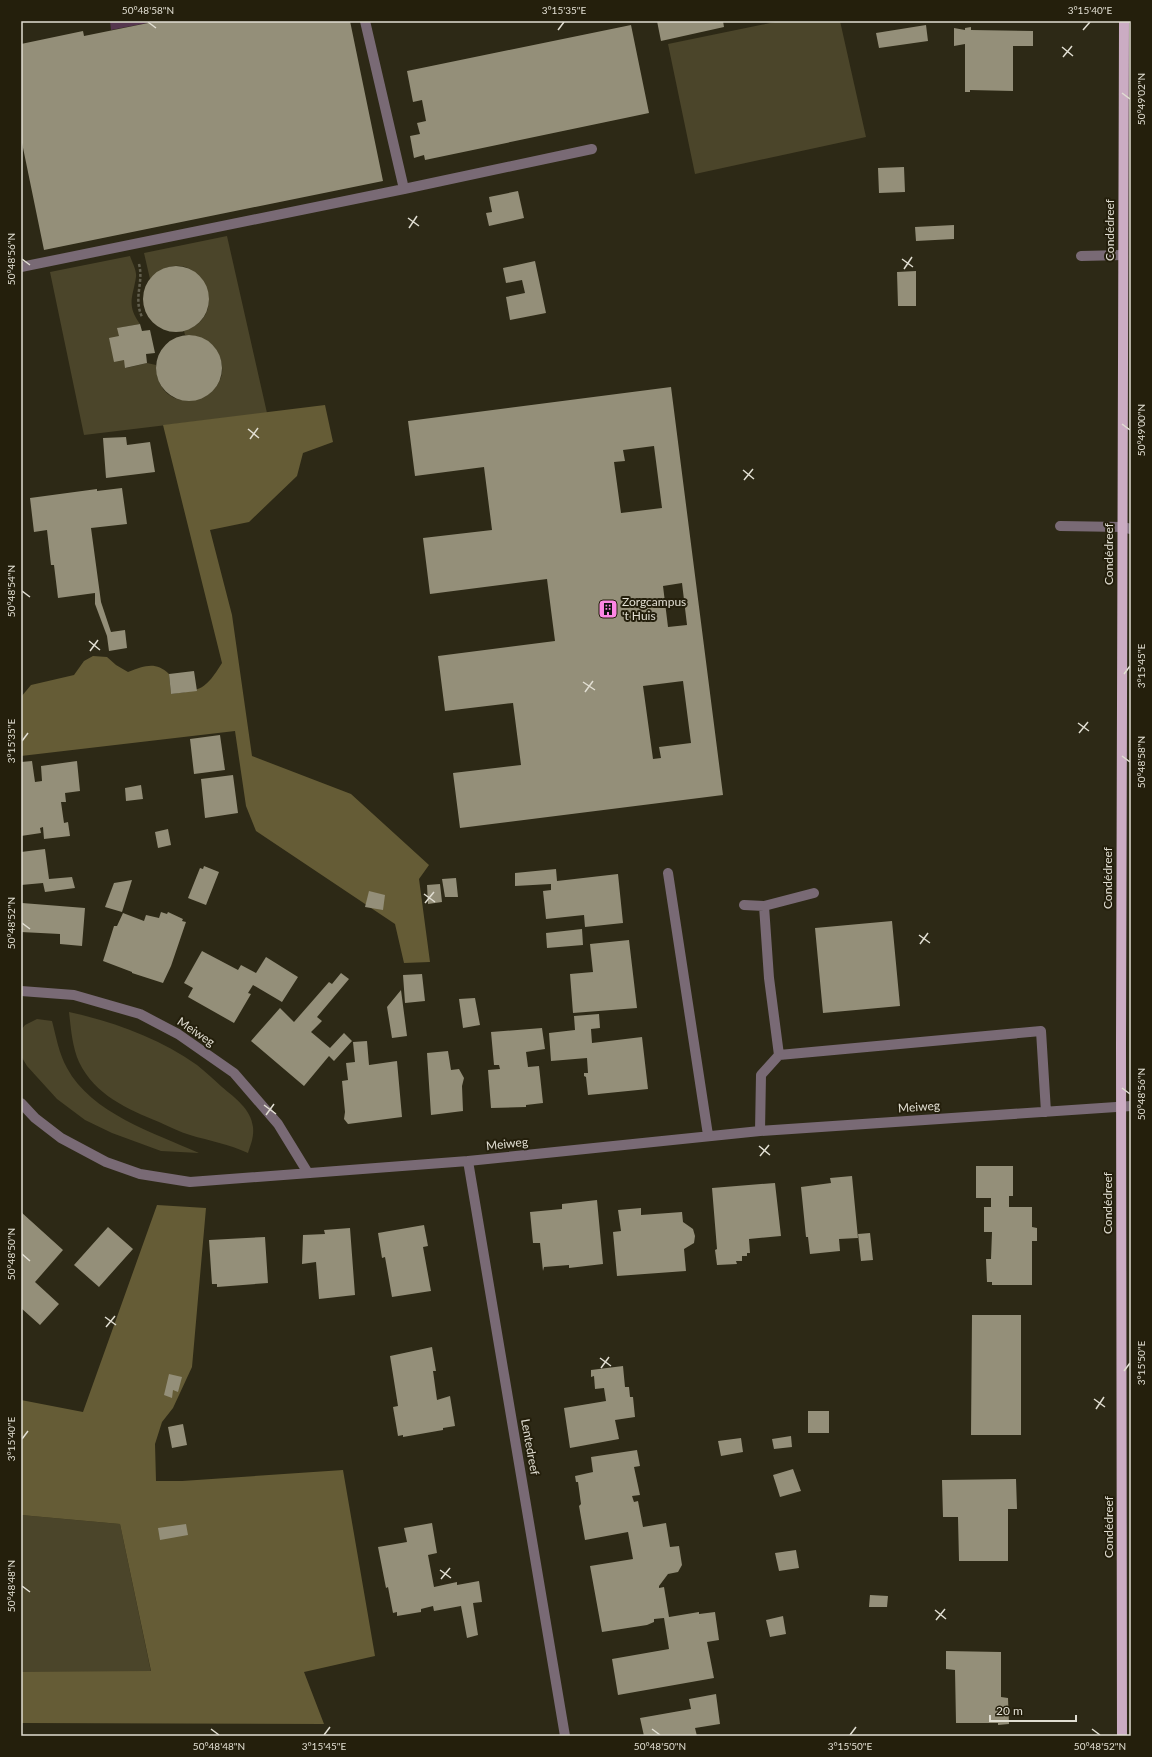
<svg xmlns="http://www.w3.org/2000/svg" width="1152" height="1757" font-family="Lato,sans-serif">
	<rect width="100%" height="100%" fill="#2d2916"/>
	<!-- green -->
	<path fill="#4b452a" d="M780,21H840L866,137L695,174L668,44Z
		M227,236L267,413L84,435L50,272L130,256C132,262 137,271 136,277C133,297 126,305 140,324L118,328L126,368L147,363L156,365C158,427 244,398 217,351C210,340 198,335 185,335L184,331C238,314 193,235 150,279L144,253Z
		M69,1012C114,1022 159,1038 197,1065C206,1072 214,1080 222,1087C235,1098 251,1109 253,1127C254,1137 251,1144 248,1153C229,1144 210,1141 190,1135C180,1132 170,1127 159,1122C127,1109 95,1095 79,1062C72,1046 71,1029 69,1012Z
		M37,1019L52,1021C56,1036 59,1054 67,1068C91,1113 154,1133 199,1153L161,1151L112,1133L85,1120L57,1099L27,1066L21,1056V1030L25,1025Z
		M21,1515L120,1524L151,1672H21Z"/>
	<!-- forest -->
	<path fill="#655c36" d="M325,405L333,442L303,453L297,476L249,522L210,530L232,615L252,756L351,794L429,865L419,879L430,962L404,963L395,924L256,831L246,806L235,731L21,756V697L31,685L74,675L84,661L93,656L107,657L116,665L128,672C145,666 155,661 169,674L171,694C202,690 205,690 222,663L163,425Z
		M157,1205L206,1208L192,1367L173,1408L162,1422L155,1444L156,1481H182L343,1470L375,1656L304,1672L324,1724L21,1723V1672L151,1671L120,1524L21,1515V1400L83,1412Z"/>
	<!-- water -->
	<path fill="#55364e" d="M110,21H158L111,30Z"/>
	<!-- building -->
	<path fill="#948f79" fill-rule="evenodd" d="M158,21H350L383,181L44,250L21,138V44L83,31L84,36Z
		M657,21H723L724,27L661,41Z
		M631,25L649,113L425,160L424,155L414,158L410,136L420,134L417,123L426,121L422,100L413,102L407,71Z
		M926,25L928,41L879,48L876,33Z
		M971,27V30L1033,31V46H1013V91L970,90V92H965V44L954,46V28L965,30V28Z
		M904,167L905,192L879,193L878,168Z
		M518,191L524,218L489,226L486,213L492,212L489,197Z
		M954,225V239L916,241L915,227Z
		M535,261L546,313L510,320L506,297L525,293L522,280L506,283L503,268Z
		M143 299a33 33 0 1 1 66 0a33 33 0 1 1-66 0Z
		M916,271V306H898L897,272Z
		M140,324L142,331L150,330L155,353L146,354L147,363L125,368L124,360L114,362L109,338L119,336L117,328Z
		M156 368a33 33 0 1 1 66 0a33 33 0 1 1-66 0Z
		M671,387L723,795L460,828L453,773L521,765L513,703L445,711L438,656L555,641L547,579L430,594L423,538L492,530L484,467L415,476L408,421ZM654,446L662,508L621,513L614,462L625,461L623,450ZM682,583L687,625L668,627L663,586ZM683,681L691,743L659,747L661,758L653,759L643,686Z
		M126,437L127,445L150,442L155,472L106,478L103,438Z
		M122,488L127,524L91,528L101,602L111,632L125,630L127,648L109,651L107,636L95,604V593L58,598L54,565H51L47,530L34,532L30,498L97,489V491Z
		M194,671L197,691L171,694L169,674Z
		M220,735L225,770L194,774L190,739Z
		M32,761L35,782L42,781L41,766L77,761L80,791L65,793L66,802H61L64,823L68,822L70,836L44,839L43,827L40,828L41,833L21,836V762Z
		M233,775L238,813L205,818L201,779Z
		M141,785L143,799L126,801L125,788Z
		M168,829L171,845L158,848L155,832Z
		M45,849L49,879L72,877L75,888L45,892L43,883L21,885V852Z
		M204,866L219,872L206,905L188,898L200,868L203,869Z
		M556,869L557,881L618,874L623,923L585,927L584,915L546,919L543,891L551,890V884L515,886V873Z
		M456,878L458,897H445L442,879Z
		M132,880L122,912L105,907L114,883Z
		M440,884L442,902L428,904L427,885Z
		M369,891L385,895L383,910L365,907Z
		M22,903L85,908L82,946L60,944V934L21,932Z
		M161,912L167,914L168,912L183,919L182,921L186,922L171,966L163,983L132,973V972L103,961L114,926H117L123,913L144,921L146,915L159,918Z
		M892,921L900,1006L823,1013L815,928Z
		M582,929L583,945L547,948L546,933Z
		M629,940L637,1008L573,1013L570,974L593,972L590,944Z
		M202,951L238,970L241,965L256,973L266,957L298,977L282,1002L253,985L248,993L251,994L234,1023L188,997L193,988L184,983Z
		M341,973L349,979L317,1017L322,1021L311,1032L330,1048L344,1033L352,1041L334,1061L329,1056L304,1086L251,1041L280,1008L294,1022L329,982L332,984Z
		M422,974L425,1001L405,1003L403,975Z
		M401,990L407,1036L392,1038L387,1007Z
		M475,998L480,1025L463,1028L459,999Z
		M599,1014L600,1028L591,1029L592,1043L642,1037L648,1089L588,1095L586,1077L584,1076V1073H588L587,1058L551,1061L549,1033L575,1030L574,1016Z
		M542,1028L545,1049L526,1052L528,1067L539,1066L543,1103L526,1105V1107L491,1108L488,1070L500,1069L499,1065H494L491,1032Z
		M367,1041L369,1065L397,1061L402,1117L348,1124L344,1119L345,1112L342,1081L348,1080L346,1063L355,1062L353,1042Z
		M448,1051L451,1070L459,1069L464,1078L462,1086L463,1111L431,1115L427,1053Z
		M976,1166H1013V1196H1009V1207H1032V1227L1037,1228V1241H1032V1285H992V1282H987L986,1259H991L992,1232H984V1207H991V1198H976Z
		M852,1176L858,1238L839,1239L840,1251L810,1254L808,1237H806L801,1187L831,1183L830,1178Z
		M775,1183L781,1236L749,1239L750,1253H747V1256H742V1261H736L737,1264L717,1265L715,1250L717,1249L712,1188Z
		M597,1200L603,1264L569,1268V1265L544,1267L543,1271L540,1243H533L530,1212L562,1209V1204Z
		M641,1208V1215L682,1212L683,1222L693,1229L695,1236L694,1243L684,1249L686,1271L617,1276L613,1232L621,1231L618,1210Z
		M21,1212L63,1250L35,1282L59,1304L40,1325L21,1308Z
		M424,1225L428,1246L423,1247L431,1291L392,1297L385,1257L382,1258L378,1233Z
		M108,1227L133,1249L99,1287L74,1265Z
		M350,1228L355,1295L319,1299L316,1262L302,1264L303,1235L325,1234L324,1230Z
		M870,1233L873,1260L861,1261L858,1234Z
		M265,1237L268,1283L217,1287V1284H212L209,1240Z
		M972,1315H1021V1435H971Z
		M432,1347L436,1371H433L437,1400L450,1396L455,1426L443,1428V1430L403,1437V1435L398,1436L393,1407L398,1406L390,1356Z
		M623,1366L625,1387H629L630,1397H633L635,1417L615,1420L619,1439L570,1448L564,1408L606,1401L604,1388L595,1389L594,1376L591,1377V1370Z
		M169,1374L182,1377L178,1392L173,1390L172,1398L164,1395Z
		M808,1411H829V1433H808Z
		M183,1424L187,1445L172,1448L168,1427Z
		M791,1436L792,1447L774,1449L772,1439Z
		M741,1438L743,1452L721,1456L718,1441Z
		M637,1450L640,1466L634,1467L640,1495L632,1496L634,1502L638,1501L643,1527L666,1523L670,1547L679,1546L682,1565L678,1572L668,1574L659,1586V1588L664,1587L669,1617L699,1612V1614L715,1612L719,1640L707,1642L714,1678L618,1695L612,1659L669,1649L664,1618L654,1619V1622L647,1625L602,1632L590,1566L633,1559L628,1532L585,1540L579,1506L581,1504L578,1482H576L575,1476L593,1472L591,1457Z
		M793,1469L801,1491L780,1497L773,1475Z
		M1016,1479L1017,1509H1008V1561H959L958,1517H943L942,1480Z
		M432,1523L437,1553L428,1555L434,1587L457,1582V1585L479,1581L482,1602L473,1603L478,1635L467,1638L461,1606L434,1611L433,1606L421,1609V1612L397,1616V1612L393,1613L388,1587L386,1588L378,1547L407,1542L404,1528Z
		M186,1524L188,1535L160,1540L158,1528Z
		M796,1550L799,1568L779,1571L775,1553Z
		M870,1595L888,1596L887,1607H869Z
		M783,1616L786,1634L770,1637L766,1620Z
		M946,1651L1001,1652V1697L1008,1698L1009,1724L998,1725V1723H956L955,1670L946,1669Z
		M716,1694L720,1724L695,1728L697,1736H644L640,1718L691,1709L689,1699Z"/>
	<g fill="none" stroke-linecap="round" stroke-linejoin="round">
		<!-- path -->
		<path stroke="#63604f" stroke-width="2.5" stroke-dasharray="3 2" stroke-linecap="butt" d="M139,264C144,283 133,297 142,317"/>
		<!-- minor -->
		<path stroke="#796a75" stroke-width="10" d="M404,189L592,149
			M1081,256L1123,255
			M21,267L404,189L365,21
			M1060,526L1122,527L1131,529
			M668,873L708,1135
			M744,905L764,906L814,893
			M764,906L769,978L779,1055
			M21,991L74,995L140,1014L178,1034L234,1073L278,1124L308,1173
			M21,1103L35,1118L61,1138L106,1162L140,1174L190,1182L468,1161L760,1131L1131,1106
			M760,1131L761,1075L779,1055L1041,1031L1046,1112
			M468,1161L565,1736"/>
		<!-- major -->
		<path stroke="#cbacc3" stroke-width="10" d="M1122,1736L1121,1046L1124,21"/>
	</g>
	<!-- ticks -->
	<path fill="none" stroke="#e1ded2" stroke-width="1.5" d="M148,22L156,28M558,30L564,22M1083,30L1090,22M1062,47L1073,56M1063,57L1072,46M1122,93L1130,99M408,218L419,226M409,228L417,216M22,259L30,265M902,259L913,267M904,269L912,257M1122,424L1130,430M248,429L259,438M250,439L258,428M743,470L754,479M744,480L753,469M22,591L30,597M89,641L100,650M90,651L98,640M1124,674L1130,666M583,682L595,690M585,692L593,681M1078,723L1089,731M1079,733L1088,722M22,741L28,733M1122,756L1130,762M424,894L435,902M425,903L434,892M22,923L30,929M919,935L930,943M920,944L928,933M1122,1088L1130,1094M264,1105L276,1114M266,1115L274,1104M759,1146L770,1155M760,1156L769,1145M22,1254L30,1261M105,1317L116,1325M106,1327L115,1316M600,1358L611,1366M601,1368L609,1357M1124,1371L1130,1363M1094,1399L1105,1407M1096,1409L1104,1397M22,1439L28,1431M440,1570L451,1578M441,1579L450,1568M22,1586L30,1592M935,1610L946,1619M936,1620L945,1609M211,1729L219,1735M652,1729L660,1735M1092,1729L1100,1735M324,1735L330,1727M850,1735L856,1727"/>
	<!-- icons -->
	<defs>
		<symbol id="building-square" viewBox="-11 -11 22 22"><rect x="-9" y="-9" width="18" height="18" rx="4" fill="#fc86e4" stroke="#241f0c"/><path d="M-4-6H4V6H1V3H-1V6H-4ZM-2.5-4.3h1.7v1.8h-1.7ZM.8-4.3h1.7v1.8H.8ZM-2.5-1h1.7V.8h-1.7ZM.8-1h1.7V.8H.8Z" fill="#111"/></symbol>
	</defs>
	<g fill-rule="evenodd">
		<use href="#building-square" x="597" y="598" width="22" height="22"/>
	</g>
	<g text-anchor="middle" stroke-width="4" stroke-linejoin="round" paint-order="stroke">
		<!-- street labels -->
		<g font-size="12" fill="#e1ded2" stroke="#241f0c">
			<text transform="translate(1110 230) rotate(-90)" y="4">Condédreef</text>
			<text transform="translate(1109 554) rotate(-90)" y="4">Condédreef</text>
			<text transform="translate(1108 878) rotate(-90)" y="4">Condédreef</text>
			<text transform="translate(196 1032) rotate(34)" y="4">Meiweg</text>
			<text transform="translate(919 1107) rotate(-4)" y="4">Meiweg</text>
			<text transform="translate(507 1144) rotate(-6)" y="4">Meiweg</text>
			<text transform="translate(1108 1203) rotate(-90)" y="4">Condédreef</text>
			<text transform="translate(530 1447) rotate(80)" y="4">Lentedreef</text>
			<text transform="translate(1109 1527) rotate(-90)" y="4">Condédreef</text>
		</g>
		<!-- poi labels -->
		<g font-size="12" fill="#e1ded2" stroke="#241f0c" text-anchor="start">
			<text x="622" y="606">Zorgcampus<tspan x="622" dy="14">'t Huis</tspan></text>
		</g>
	</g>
	<!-- border -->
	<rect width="1152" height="1757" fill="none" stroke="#241f0c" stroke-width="44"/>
	<!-- scale -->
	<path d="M990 1715v6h86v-6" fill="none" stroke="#e1ded2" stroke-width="2"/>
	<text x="996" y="1715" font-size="12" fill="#e1ded2" stroke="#241f0c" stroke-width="3" paint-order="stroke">20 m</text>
	<rect x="22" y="22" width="1108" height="1713" fill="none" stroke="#e1ded2" stroke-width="1.5"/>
	<g font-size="10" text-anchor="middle" fill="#e1ded2">
		<text x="148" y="14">50°48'58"N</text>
		<text x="564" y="14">3°15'35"E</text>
		<text x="1090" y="14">3°15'40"E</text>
		<text transform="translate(1141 99) rotate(-90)" y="4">50°49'02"N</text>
		<text transform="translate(11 259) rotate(-90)" y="4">50°48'56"N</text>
		<text transform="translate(1141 430) rotate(-90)" y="4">50°49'00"N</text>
		<text transform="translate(11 591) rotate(-90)" y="4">50°48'54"N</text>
		<text transform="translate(1141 666) rotate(-90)" y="4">3°15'45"E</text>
		<text transform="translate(11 741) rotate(-90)" y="4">3°15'35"E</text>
		<text transform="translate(1141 762) rotate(-90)" y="4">50°48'58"N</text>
		<text transform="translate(11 923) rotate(-90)" y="4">50°48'52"N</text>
		<text transform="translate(1141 1094) rotate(-90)" y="4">50°48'56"N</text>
		<text transform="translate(11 1254) rotate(-90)" y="4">50°48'50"N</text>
		<text transform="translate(1141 1363) rotate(-90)" y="4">3°15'50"E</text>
		<text transform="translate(11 1439) rotate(-90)" y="4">3°15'40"E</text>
		<text transform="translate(11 1586) rotate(-90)" y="4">50°48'48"N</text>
		<text x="219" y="1750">50°48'48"N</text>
		<text x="324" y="1750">3°15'45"E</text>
		<text x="660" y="1750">50°48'50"N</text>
		<text x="850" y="1750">3°15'50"E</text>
		<text x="1100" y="1750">50°48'52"N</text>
	</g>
</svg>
